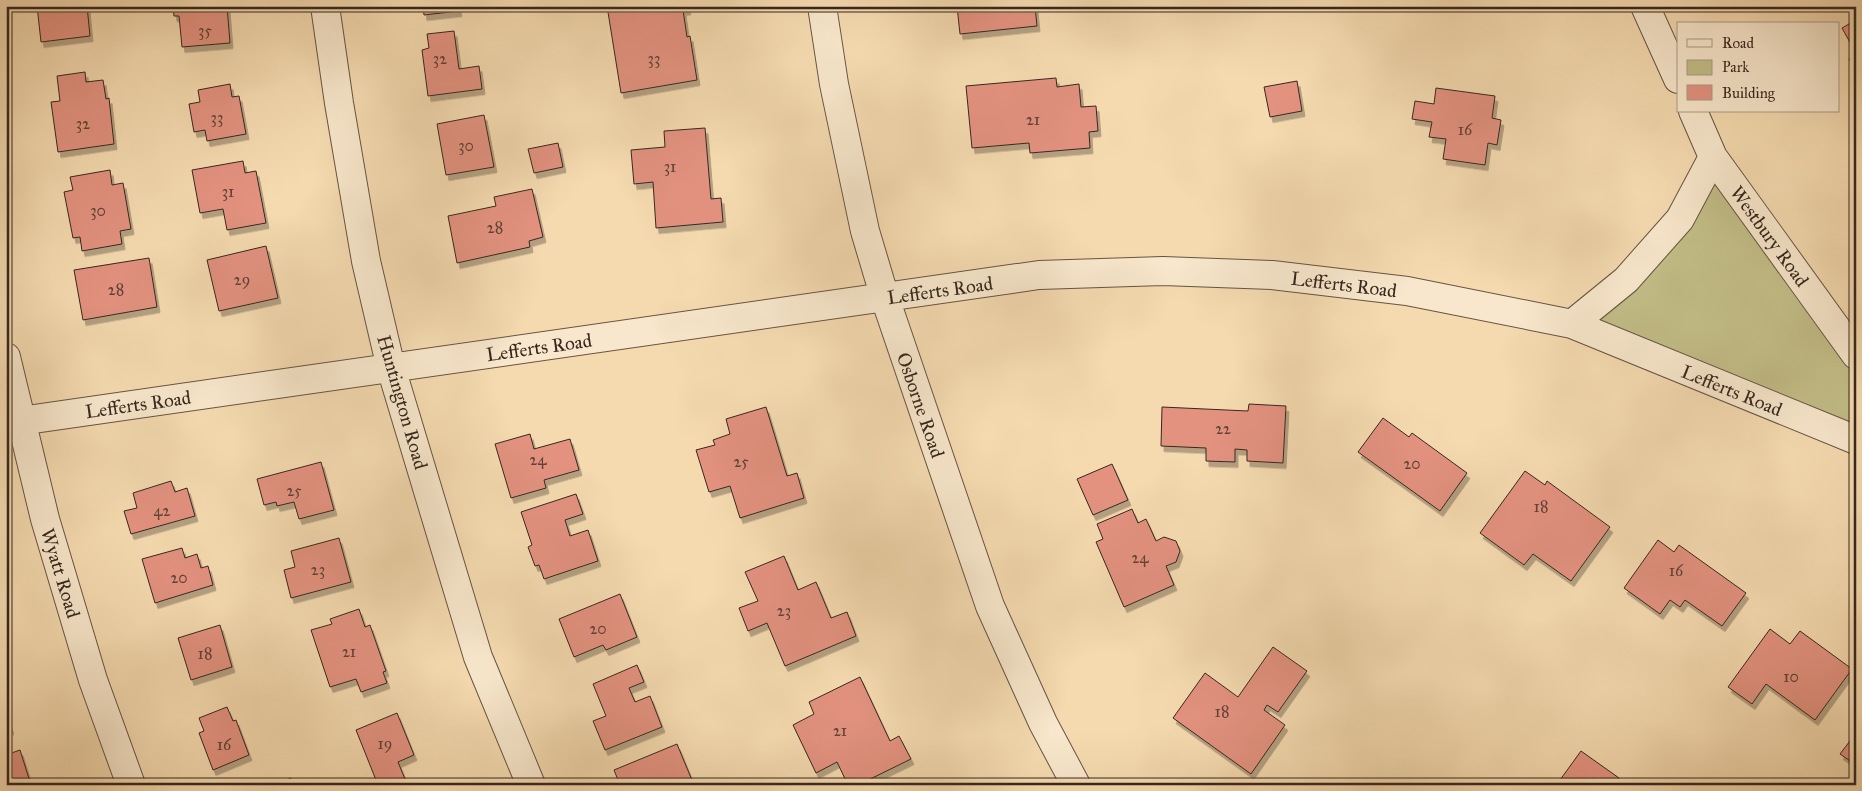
<svg xmlns="http://www.w3.org/2000/svg" width="1862" height="791" font-family="'IM FELL Great Primer',serif">
	<defs>
		<filter id="shadow"><feDropShadow dx="3" dy="5.5" stdDeviation="0" flood-color="#0004"/></filter>
	</defs>
	<rect width="100%" height="100%" fill="#f5dab0"/>
	<filter id="stains"><feTurbulence type="fractalNoise" baseFrequency=".004" numOctaves="4"/><feColorMatrix values="0 0 0 0 .2 0 0 0 0 .09 0 0 0 0 .02 0 0 0 .5 -.17"/></filter>
	<radialGradient id="worn" r=".72"><stop offset=".6" stop-color="#630" stop-opacity="0"/><stop offset="1" stop-color="#630" stop-opacity=".3"/></radialGradient>
	<!-- green -->
	<path fill="#c2bd87" stroke="#7c7252" d="M1713,157L1856,358V438L1572,324L1626,280Z"/>
	<!-- building -->
	<path fill="#e39280" stroke="#36271e" filter="url(#shadow)" d="M37,6H87L90,36L41,42Z
		M173,6H227L230,43L182,47L179,16H174Z
		M423,6H458L459,11L424,15Z
		M607,6H687L688,9L683,10L687,37L690,36L697,80L621,93Z
		M957,6H1035L1037,26L960,34Z
		M1856,20V53L1842,28Z
		M454,31L459,69L479,66L482,89L428,96L422,50L429,48L427,34Z
		M1856,56V71L1849,59Z
		M85,72L86,82L103,80L106,99L109,98L114,144L58,152L51,102L60,101L57,76Z
		M1056,78L1057,87L1079,84L1081,107L1096,106L1098,131L1089,132L1090,148L1030,153L1029,143L972,148L966,86Z
		M1297,81L1302,111L1270,117L1264,87Z
		M230,84L232,97L239,96L246,134L207,141L205,130L194,132L189,104L200,102L198,90Z
		M1436,88L1495,96L1492,118L1501,120L1497,145L1488,143L1485,165L1443,159L1446,139L1429,137L1432,122L1412,119L1415,101L1434,104Z
		M484,115L494,167L446,175L437,124Z
		M705,128L711,199L721,198L723,222L656,228L653,182L634,184L631,150L665,147L664,131Z
		M558,143L563,167L534,173L528,149Z
		M243,161L245,173L256,171L266,223L227,230L223,209L200,213L192,170Z
		M110,170L112,185L123,183L131,229L120,231L122,244L82,251L80,237L73,238L64,192L73,190L70,177Z
		M532,189L543,237L529,241L530,247L457,263L448,216L496,206L494,197Z
		M266,246L278,298L219,311L207,260Z
		M149,258L157,307L83,320L74,270Z
		M1249,404L1286,406L1283,463L1247,461V450L1235,449V462L1206,461V448L1161,446L1162,407L1248,411Z
		M766,407L787,476L797,473L804,498L740,518L730,486L709,492L696,450L715,445L713,440L730,434L726,419Z
		M1383,418L1409,437L1412,433L1467,473L1440,511L1358,452Z
		M530,434L534,449L570,439L579,470L544,480L546,488L511,498L495,444Z
		M321,462L334,510L299,519L294,502L277,506L276,502L264,505L257,479Z
		M1112,464L1128,500L1093,515L1077,479Z
		M1525,471L1545,485L1547,481L1610,527L1571,581L1533,554L1524,565L1480,533Z
		M171,481L175,492L187,488L195,516L131,534L124,511L137,508L133,493Z
		M576,494L583,514L565,520L570,536L588,530L598,561L544,579L539,565L535,566L528,547L532,545L521,512Z
		M1132,509L1138,523L1146,519L1156,541L1164,537L1176,541L1180,551L1176,562L1166,566L1174,585L1124,607L1096,542L1103,539L1097,524Z
		M339,538L351,582L291,598L284,570L295,567L291,551Z
		M1658,540L1674,552L1679,545L1746,593L1722,626L1685,600L1680,607L1670,600L1660,614L1624,588Z
		M182,548L185,558L197,554L201,568L208,566L213,585L155,603L142,559Z
		M784,556L798,590L816,582L831,618L847,612L856,636L785,666L767,623L748,631L739,608L758,601L745,572Z
		M620,594L637,637L606,650L603,645L574,657L559,619Z
		M359,609L365,627L370,625L386,671L383,672L387,683L361,692L356,679L330,687L311,630L332,624L330,619Z
		M220,625L232,667L191,680L178,638Z
		M1770,629L1790,644L1800,631L1852,669L1815,720L1766,684L1752,704L1728,687Z
		M1273,647L1307,671L1278,712L1267,705L1264,710L1285,725L1251,774L1173,718L1205,673L1238,697Z
		M637,665L644,682L629,688L635,702L650,696L662,727L605,750L593,721L606,716L593,684Z
		M860,677L890,741L899,736L911,759L858,785H848L837,762L816,773L793,725L814,714L809,702Z
		M227,707L233,721L236,720L249,755L213,770L199,733L204,731L199,718Z
		M397,713L414,755L398,762L405,779L391,785H378L356,730Z
		M6,714L11,729L6,730Z
		M1856,733V765L1840,754Z
		M677,744L694,785H620L614,770Z
		M20,750L31,785H6V755Z
		M1581,751L1619,778L1614,785H1566L1560,780Z
		M291,778L294,785H273Z"/>
	<g fill="none" stroke-linecap="round" stroke-linejoin="round">
		<defs>
			<path id="street" d="M325,6L339,103L366,261L391,368L478,657L531,785
				M822,6L834,84L865,231L885,298L990,606L1043,723L1076,785
				M1645,6L1678,79
				M1693,111L1713,157L1856,355
				M1572,324L1626,280L1680,219L1713,157
				M6,357L45,519L93,680L131,785
				M6,423L1039,275L1163,271L1272,275L1407,291L1572,324L1856,440"/>
		</defs>
		<!-- street casing -->
		<use href="#street" stroke="#665442" stroke-width="30"/>
		<!-- street -->
		<use href="#street" stroke="#f8e7cc" stroke-width="28"/>
	</g>
	<g text-anchor="middle" stroke-width="4" stroke-linejoin="round" paint-order="stroke">
		<!-- number labels -->
		<g font-size="16" fill="#614236">
			<text x="205" y="36">35</text>
			<text x="440" y="64">32</text>
			<text x="654" y="64">33</text>
			<text x="217" y="123">33</text>
			<text x="1033" y="125">21</text>
			<text x="83" y="129">32</text>
			<text x="1465" y="135">16</text>
			<text x="466" y="151">30</text>
			<text x="670" y="172">31</text>
			<text x="228" y="197">31</text>
			<text x="98" y="216">30</text>
			<text x="495" y="233">28</text>
			<text x="242" y="285">29</text>
			<text x="116" y="295">28</text>
			<text x="1223" y="434">22</text>
			<text x="538" y="465">24</text>
			<text x="741" y="467">25</text>
			<text x="1412" y="469">20</text>
			<text x="294" y="496">25</text>
			<text x="1541" y="512">18</text>
			<text x="162" y="516">42</text>
			<text x="1140" y="563">24</text>
			<text x="318" y="575">23</text>
			<text x="1676" y="576">16</text>
			<text x="179" y="583">20</text>
			<text x="784" y="616">23</text>
			<text x="598" y="634">20</text>
			<text x="349" y="657">21</text>
			<text x="205" y="659">18</text>
			<text x="1791" y="682">10</text>
			<text x="1222" y="717">18</text>
			<text x="840" y="736">21</text>
			<text x="385" y="749">19</text>
			<text x="224" y="750">16</text>
		</g>
		<!-- street labels -->
		<g font-size="19" fill="#36271e" stroke="#f8e7cc">
			<text transform="translate(1770 236) rotate(54)" y="7">Westbury Road</text>
			<text transform="translate(1344 284) rotate(7)" y="7">Lefferts Road</text>
			<text transform="translate(940 290) rotate(-8)" y="7">Lefferts Road</text>
			<text transform="translate(539 347) rotate(-8)" y="7">Lefferts Road</text>
			<text transform="translate(1732 390) rotate(22)" y="7">Lefferts Road</text>
			<text transform="translate(403 402) rotate(74)" y="7">Huntington Road</text>
			<text transform="translate(138 404) rotate(-8)" y="7">Lefferts Road</text>
			<text transform="translate(921 405) rotate(71)" y="7">Osborne Road</text>
			<text transform="translate(61 573) rotate(73)" y="7">Wyatt Road</text>
		</g>
	</g>
	<!-- margin -->
	<rect width="1862" height="791" fill="none" stroke="#f5dab0" stroke-width="25"/>
	<rect x="8" y="8" width="1847" height="776" fill="none" stroke="#36271e" stroke-width="2.5"/>
	<rect x="12" y="12" width="1837" height="766" fill="none" stroke="#36271e"/>
	<!-- legend -->
	<rect x="1677" y="22" width="162" height="90" fill="#f8e7cc" stroke="#aa9a86"/>
	<rect x="1687" y="39" width="25" height="8" fill="#f8e7cc" stroke="#aa9a86"/>
	<text x="1722" y="48" font-size="15" fill="#36271e">Road</text>
	<rect x="1687" y="60" width="25" height="15" fill="#c2bd87" stroke="#aa9a86"/>
	<text x="1722" y="72" font-size="15" fill="#36271e">Park</text>
	<rect x="1687" y="85" width="25" height="15" fill="#e39280" stroke="#aa9a86"/>
	<text x="1722" y="98" font-size="15" fill="#36271e">Building</text>
	<rect width="100%" height="100%" filter="url(#stains)"/>
	<rect width="100%" height="100%" fill="url(#worn)"/>
</svg>
